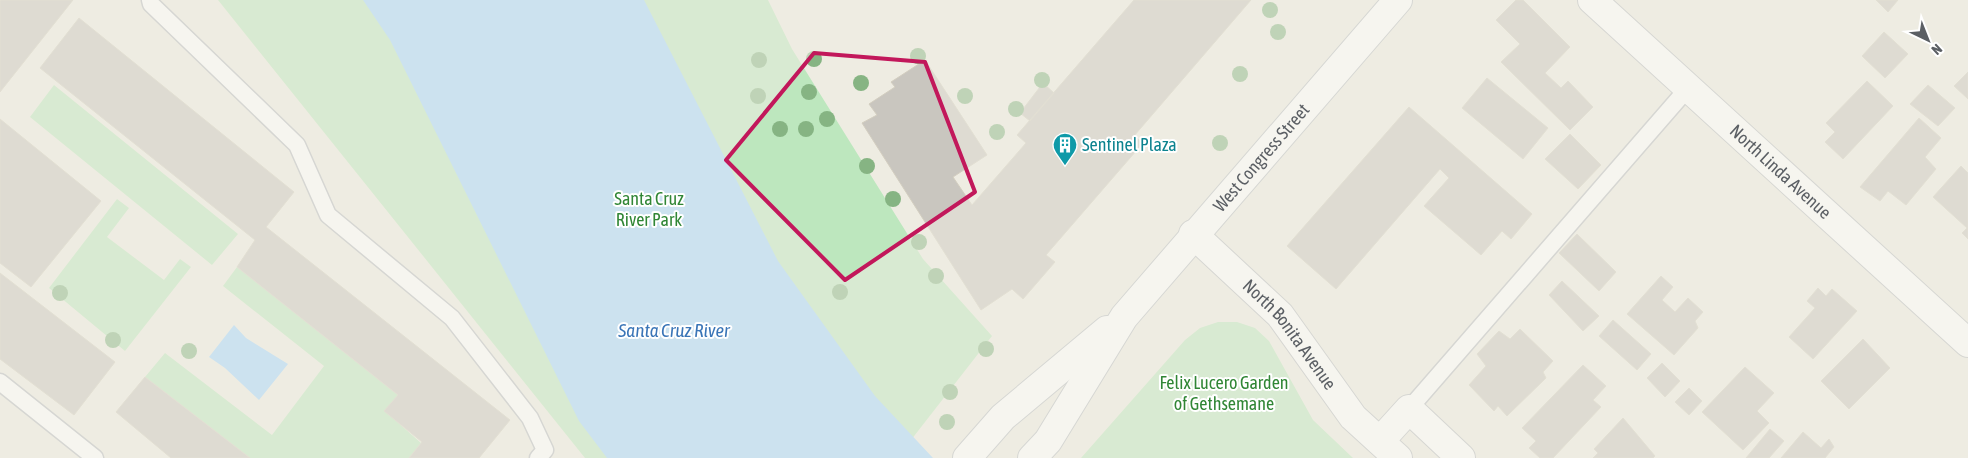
<svg xmlns="http://www.w3.org/2000/svg" width="1968" height="458" font-family="'Asap Condensed',sans-serif">
	<rect width="100%" height="100%" fill="#eeece2"/>
	<!-- green -->
	<path fill="#bde7be" d="M218,0H768L792,49L923,259L992,336L897,458H585Z
		M54,85L238,234L212,265L30,117Z
		M117,199L129,208L107,237L164,280L180,259L191,267L125,351L49,288Z
		M237,267L398,395L385,411L421,443L409,458H250L145,377L165,353L272,435L324,366L223,286Z
		M1218,322H1237L1255,328L1269,341L1313,420L1353,458H1081L1185,340L1200,328Z"/>
	<!-- water -->
	<path fill="#a2d5ff" d="M363,0H644L778,261L875,396L933,458H607L579,421L390,40Z
		M234,325L246,338L288,364L259,400L225,368L209,357Z"/>
	<!-- building -->
	<path fill="#c9c6bf" stroke="#d3cec0" d="M1,0H73L0,92V1Z
		M1134,0H1251L1134,136L1143,143L1046,255L1055,262L1023,299L1012,289L981,310L862,123L877,115L869,104L895,87L891,82L925,60L987,155L953,177L972,205L1026,143L1017,135Z
		M1516,0H1523L1570,47L1545,73L1561,88L1568,81L1593,107L1570,130L1501,62L1520,44L1496,20Z
		M1876,0H1898L1888,12Z
		M79,18L294,192L266,227L510,420L479,458H409L422,442L384,411L398,395L237,267L255,240L40,68Z
		M1884,32L1908,54L1885,78L1862,56Z
		M1968,72V99L1954,86Z
		M1487,78L1548,128L1523,159L1462,108Z
		M1867,81L1893,106L1843,159L1825,142L1835,132L1826,123Z
		M1043,83L1054,93L1030,121L1020,113Z
		M1928,85L1955,108L1938,126L1910,104Z
		M1409,107L1532,214L1511,239L1502,231L1481,255L1424,206L1449,178L1440,169L1336,289L1287,246Z
		M1919,118L1941,138L1925,157L1936,169L1906,205L1888,191L1880,201L1860,187Z
		M0,119L101,201L31,287L0,263Z
		M1570,134L1601,165L1578,189L1545,159Z
		M1961,166L1968,173V239L1962,233L1967,228L1933,197Z
		M1577,234L1616,272L1599,291L1559,253Z
		M0,273L115,362L74,415L0,359Z
		M1661,276L1673,287L1662,300L1675,312L1688,298L1703,312L1695,321L1698,328L1674,355L1627,314Z
		M1562,281L1599,316L1583,331L1549,295Z
		M1818,288L1826,296L1832,289L1857,311L1813,359L1789,337L1815,308L1807,301Z
		M1613,320L1651,354L1637,370L1599,336Z
		M1520,329L1553,361L1543,372L1546,378L1507,416L1498,406L1494,411L1469,385L1486,366L1477,354L1499,331L1510,339Z
		M1863,339L1890,368L1849,409L1821,381Z
		M1662,363L1680,381L1665,397L1647,378Z
		M1583,365L1606,386L1593,400L1601,407L1553,458H1540L1529,448L1536,441L1522,428Z
		M1745,367L1774,393L1757,411L1769,423L1743,450L1702,412Z
		M145,377L250,458H171L116,412Z
		M1689,388L1702,401L1689,415L1675,402Z
		M1623,418L1655,456L1653,458H1593L1598,453L1594,449Z
		M1770,429L1784,441L1769,458H1746Z
		M1803,432L1821,448L1829,439L1834,447L1825,458H1781Z"/>
	<g fill="none" stroke-linecap="round" stroke-linejoin="round">
		<defs>
			<path id="service" d="M150,0L151,4L297,145L328,215L452,318L530,418L545,450L538,458
				M0,382L95,458
				M1409,409L1688,88"/>
			<g id="minor">
				<path id="s1" d="M1592,0L1968,343"/>
				<path d="M1380,441L1409,409L1461,458"/>
			</g>
			<g id="tertiary">
				<path id="s2" d="M1193,234L1280,315L1353,417L1398,458"/>
			</g>
			<g id="secondary">
				<path d="M967,458L1003,417L1107,330"/>
				<path id="s3" d="M1032,458L1048,441L1124,317L1398,0"/>
			</g>
		</defs>
		<!-- service casing -->
		<use href="#service" stroke="#b8bbc0" stroke-width="19"/>
		<!-- minor casing -->
		<use href="#minor" stroke="#b8bbc0" stroke-width="30"/>
		<!-- tertiary casing -->
		<use href="#tertiary" stroke="#b8bbc0" stroke-width="30"/>
		<!-- secondary casing -->
		<use href="#secondary" stroke="#b8bcc2" stroke-width="30"/>
		<!-- service -->
		<use href="#service" stroke="#fff" stroke-width="16"/>
		<!-- minor -->
		<use href="#minor" stroke="#fff" stroke-width="28"/>
		<!-- tertiary -->
		<use href="#tertiary" stroke="#fff" stroke-width="28"/>
		<!-- secondary -->
		<use href="#secondary" stroke="#fff" stroke-width="28"/>
	</g>
	<!-- trees -->
	<g fill="#86b483">
		<circle cx="1270" cy="10" r="8"/>
		<circle cx="1278" cy="32" r="8"/>
		<circle cx="918" cy="56" r="8"/>
		<circle cx="814" cy="59" r="8"/>
		<circle cx="759" cy="60" r="8"/>
		<circle cx="1240" cy="74" r="8"/>
		<circle cx="1042" cy="80" r="8"/>
		<circle cx="861" cy="83" r="8"/>
		<circle cx="809" cy="92" r="8"/>
		<circle cx="758" cy="96" r="8"/>
		<circle cx="965" cy="96" r="8"/>
		<circle cx="1016" cy="109" r="8"/>
		<circle cx="827" cy="119" r="8"/>
		<circle cx="780" cy="129" r="8"/>
		<circle cx="806" cy="129" r="8"/>
		<circle cx="997" cy="132" r="8"/>
		<circle cx="1220" cy="143" r="8"/>
		<circle cx="867" cy="166" r="8"/>
		<circle cx="893" cy="199" r="8"/>
		<circle cx="919" cy="242" r="8"/>
		<circle cx="936" cy="276" r="8"/>
		<circle cx="840" cy="292" r="8"/>
		<circle cx="60" cy="293" r="8"/>
		<circle cx="113" cy="340" r="8"/>
		<circle cx="986" cy="349" r="8"/>
		<circle cx="189" cy="351" r="8"/>
		<circle cx="950" cy="392" r="8"/>
		<circle cx="947" cy="422" r="8"/>
	</g>
	<!-- marked area -->
	<path d="M0 0H1968V458H0ZM814,53L925,62L975,192L845,280L726,160Z" fill="#eeece2" fill-opacity=".55" fill-rule="evenodd"/>
	<path fill="none" stroke="#c2185b" stroke-width="4" stroke-linejoin="round" d="M814,53L925,62L975,192L845,280L726,160Z"/>
	<!-- icons -->
	<defs>
		<symbol id="building-pin" viewBox="-11 -11 22 30"><path d="M0 17L-7.5 6A9.5 9.5 0 1 1 7.5 6Z" fill="#0f9aa8" stroke="#fff"/><path d="M-4-6H4V6H1V3H-1V6H-4ZM-2.5-4.3h1.7v1.8h-1.7ZM.8-4.3h1.7v1.8H.8ZM-2.5-1h1.7V.8h-1.7ZM.8-1h1.7V.8H.8Z" fill="#fff"/></symbol>
	</defs>
	<g fill-rule="evenodd">
		<use href="#building-pin" x="1051" y="131" width="28" height="38"/>
	</g>
	<g text-anchor="middle" stroke-width="4" stroke-linejoin="round" paint-order="stroke">
		<!-- culture labels -->
		<g font-size="18" fill="#0d838f" stroke="#fff" text-anchor="start">
			<text x="1082" y="151">Sentinel Plaza</text>
		</g>
		<!-- street labels -->
		<g font-size="18" fill="#5b5f64" stroke="#fff">
			<text dy="6" stroke="none"><textPath href="#s3" startOffset="379">West Congress Street</textPath></text>
			<text dy="6" stroke="none"><textPath href="#s1" startOffset="255">North Linda Avenue</textPath></text>
			<text dy="6" stroke="none"><textPath href="#s2" startOffset="140">North Bonita Avenue</textPath></text>
		</g>
		<!-- park labels -->
		<g font-size="18" fill="#308635" stroke="#fff">
			<text x="649" y="205">Santa Cruz<tspan x="649" dy="21">River Park</tspan></text>
			<text x="1224" y="389">Felix Lucero Garden<tspan x="1224" dy="21">of Gethsemane</tspan></text>
		</g>
		<!-- water labels -->
		<g font-size="19" font-style="italic" fill="#3a75b7" stroke="#fff">
			<text x="674" y="337">Santa Cruz River</text>
		</g>
	</g>
	<!-- north arrow -->
	<g transform="translate(1928 40) rotate(137)" stroke="#ffffff" stroke-width="4" paint-order="stroke">
	<path d="M0-4L9 19L0 12L-9 19Z" fill="#5b5f64"/>
	<text y="-8" font-size="14" font-weight="bold" text-anchor="middle" fill="#5b5f64">N</text>
	</g>
</svg>
